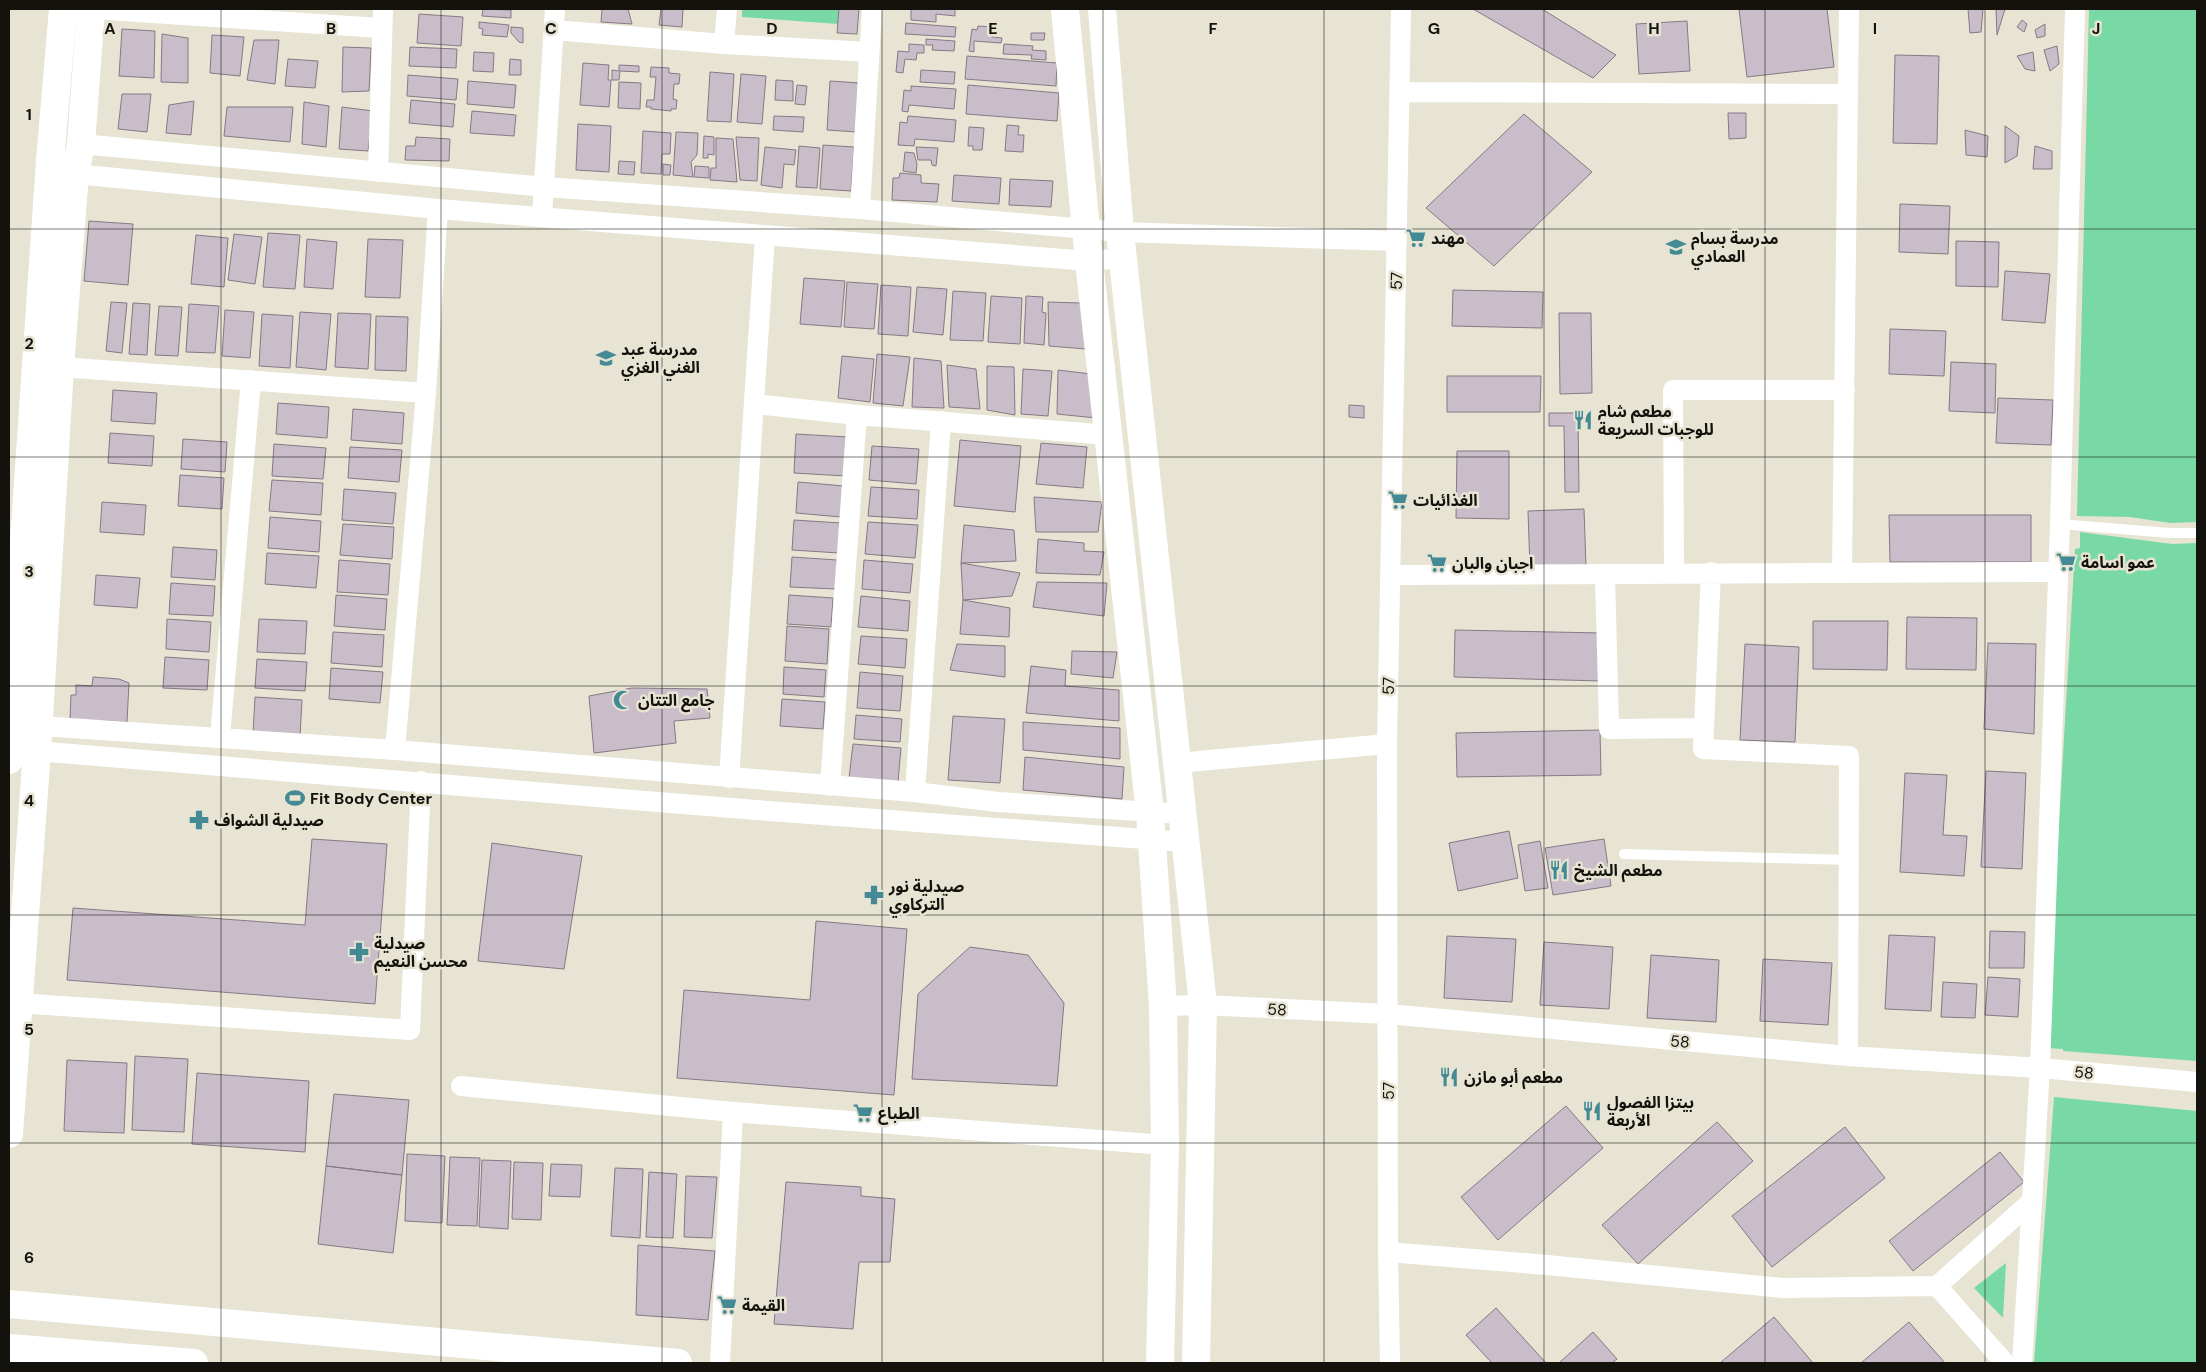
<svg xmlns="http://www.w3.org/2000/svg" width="2206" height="1372" font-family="'DM Sans','Noto Sans Arabic',sans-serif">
	<rect width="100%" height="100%" fill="#e7e4d3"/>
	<!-- green -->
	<path fill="#78d9a4" d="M742,9H853L852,25L742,17Z
		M2089,9H2197V522L2170,523L2130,517L2077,516Z
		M2080,532L2172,544L2197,543V1061L2063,1051V1049L2046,1048L2075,549L2080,548Z
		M2054,1097L2197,1111V1363H2034Z
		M2006,1263L2003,1318L1974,1288Z"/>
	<!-- building -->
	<path fill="#cabdca" stroke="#857985" d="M483,9L511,10V18L482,16Z
		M602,9H628L632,24L601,22Z
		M661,9H683L682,27L659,25Z
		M839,9H859L857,34L837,33Z
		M911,9H955V16L936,14V22L911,20Z
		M1473,9H1542L1616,55L1593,78Z
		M1739,9H1827L1834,67L1747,77Z
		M1968,9H1983L1981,32L1970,33Z
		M1996,9H2005L1997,35Z
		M419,14L463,17L461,46L417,43Z
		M2022,20L2027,24L2024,32L2017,27Z
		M1687,21L1690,71L1639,74L1636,24Z
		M479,22L509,25L507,37L482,35L483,29L479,28Z
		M906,23L956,27L955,37L905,34Z
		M2045,24V36L2037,38L2035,30Z
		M978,26L993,27L992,37L1002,38L1001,43L974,41V52L969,51L972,29L977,30Z
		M511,27L523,28V43L519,42L511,33Z
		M122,29L155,31L154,78L119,76Z
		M1031,33H1045L1044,40H1031Z
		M162,34L188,38V83L161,82Z
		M212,35L244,37L240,76L210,73Z
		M926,39L955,41L954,51L932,50L933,45H926Z
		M254,40H279L275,84L247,80Z
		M909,44L924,45V53H917L916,60L905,59L903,73L896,72L898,51L909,52Z
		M1004,44L1033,46L1032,50L1046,51V60L1031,59L1032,55L1003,54Z
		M2057,46L2059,64L2050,71L2044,50Z
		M343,47L371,48L369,91L342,92Z
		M410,47L457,49L456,68L409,66Z
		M474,52L494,53L493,72L473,71Z
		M2033,52L2035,71L2025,69L2017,56Z
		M1895,55L1939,56L1937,144L1893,143Z
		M967,56L1057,63L1056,86L965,79Z
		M288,59L318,61L315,88L285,86Z
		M510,59L521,60V75H509Z
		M583,63L609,65L608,80H611L609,107L580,105Z
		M619,65L639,66V72L620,71L619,80H612V70L619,71Z
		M651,67L669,68V73L680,74L679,84H674L673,99L677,100L676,109H671V111L651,109V107H646L647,100H654L656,77H650Z
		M921,70L955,72L954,84L920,82Z
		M710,72L734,74L731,122L707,121Z
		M741,74L766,76L762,124L737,122Z
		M408,75L458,79L456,100L407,96Z
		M776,80L793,81V101L775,100Z
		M468,81L516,85L514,108L467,104Z
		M830,81L860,83L857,132L827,130Z
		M619,82L641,83L640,109L618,108Z
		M797,85L807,86L805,105L795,104Z
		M968,85L1059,93L1057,121L966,114Z
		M911,86L956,89L954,109L909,105L908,112L902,111L904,90L911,91Z
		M122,94H151L147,132L118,129Z
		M411,100L455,104L453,127L409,123Z
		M194,101L191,135L166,133L169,105Z
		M304,102L329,106L326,147L302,144Z
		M227,107H293L290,142L224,136Z
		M342,107L373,111L368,151L339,149Z
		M472,111L516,115L514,136L470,133Z
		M1728,113H1746V138L1729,139Z
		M1524,114L1592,172L1494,266L1426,208Z
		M774,116L804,117L803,132L773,130Z
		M908,116L956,120L954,142L915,139L914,146L898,145L900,122L907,123Z
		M578,124L611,126L609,172L576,170Z
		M1007,125L1019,126L1018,135H1024L1023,152L1005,151Z
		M2005,126L2019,136L2017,156L2005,163Z
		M969,127L984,128L982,150H973V146H968Z
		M1965,130L1988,136L1987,157L1966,155Z
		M643,131L671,133L670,154H662L661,174L641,173Z
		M676,132L698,133L697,155L691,162L693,177L673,175Z
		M704,136L714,137V155L708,154V158H703Z
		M416,137L450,139L449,161L405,160L406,146H415Z
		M736,137L759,138L757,181L740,180Z
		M716,138L733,139L737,182L710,180L711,168H716Z
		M823,145L854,147L851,191L820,189Z
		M799,146L820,148L817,188L796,187Z
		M2035,146L2052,151V169H2033Z
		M765,147L796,150L794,165L784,164L782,188L761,185Z
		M916,147L938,148L936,166L932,165L931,160H918Z
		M905,152L914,153L917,164L916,173L903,171Z
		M619,161L635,162L634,175L618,174Z
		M663,164L671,165L670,175H663Z
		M695,166L709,167V178L694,177Z
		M900,173L921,175V183L939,184L937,202L892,200L893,178H899Z
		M954,175L1001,178L999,204L952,201Z
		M1010,179L1053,181L1051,207L1009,205Z
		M1900,204L1950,206L1948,254L1899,252Z
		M89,221L133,224L128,285L84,281Z
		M268,233L300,235L295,289L263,287Z
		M234,234L262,237L255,284L228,280Z
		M196,235L228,238L224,287L191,284Z
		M307,239L337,242L333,289L304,287Z
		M368,239L403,240L400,298L365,297Z
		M1956,241L1999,242L1998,287L1956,286Z
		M2005,271L2050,274L2045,323L2002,320Z
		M804,278L845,281L841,327L800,324Z
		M847,282L878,284L874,329L844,327Z
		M881,285L911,287L908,336L878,334Z
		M917,287L947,289L943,335L913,332Z
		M1453,290L1543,292L1542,328L1452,326Z
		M953,291L986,293L983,341L950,340Z
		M991,296L1022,298L1020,344L988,342Z
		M1026,296L1043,297L1042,312L1046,313L1044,345L1024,343Z
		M111,302L127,303L122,353L106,351Z
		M1048,302L1081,303L1086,349L1049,346Z
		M133,303L150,304L147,355L129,354Z
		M189,304L219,306L215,353L186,352Z
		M159,306L182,307L178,356L155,355Z
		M225,310L254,312L250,358L222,356Z
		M300,312L331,314L326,370L296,367Z
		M338,313L371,314L368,369L335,367Z
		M1559,313H1591L1592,393L1560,394Z
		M262,314L293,316L290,368L259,366Z
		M376,316L408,317L406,371L375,370Z
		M1890,329L1946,331L1944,376L1889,374Z
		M877,354L910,357L903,406L873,403Z
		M842,356L874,359L870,402L838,398Z
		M914,358L941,361L944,408L912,407Z
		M1951,362L1996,364L1995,413L1949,411Z
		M947,365L976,369L980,409L949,407Z
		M987,366L1014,367L1015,415L987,410Z
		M1023,369L1052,371L1048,416L1021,414Z
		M1058,370L1091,374L1096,418L1057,414Z
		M1447,376H1541L1540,412H1447Z
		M113,390L157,393L155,424L111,421Z
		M1998,398L2053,400L2051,445L1996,443Z
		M278,403L329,407L327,438L276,434Z
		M1349,405L1364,406V418L1349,417Z
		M353,409L404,413L402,444L351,440Z
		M1549,413H1578L1579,492H1565L1564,426H1549Z
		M110,433L154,436L152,466L108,463Z
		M796,434L848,437L846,476L794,473Z
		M183,439L227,442L225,472L181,469Z
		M960,440L1021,446L1015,512L954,506Z
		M1041,443L1087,447L1083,488L1036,484Z
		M274,444L326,448L323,479L272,476Z
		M872,446L919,449L916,484L869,480Z
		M350,447L402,450L399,482L348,478Z
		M1457,451H1509V519L1456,518Z
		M180,475L224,478L222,509L178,506Z
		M272,480L323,483L321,515L269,511Z
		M798,482L844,486L841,517L796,513Z
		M871,487L919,490L917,519L868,516Z
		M344,489L396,493L393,524L342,520Z
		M1034,497L1102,502L1098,532H1036Z
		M102,502L146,505L144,535L100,532Z
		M1584,509L1586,567L1530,569L1528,511Z
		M1889,515H2031V562H1890Z
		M270,517L321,521L319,552L268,548Z
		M794,520L841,523L839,553L792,550Z
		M868,522L918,525L915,558L865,554Z
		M343,524L394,527L392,559L340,555Z
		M964,525L1014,530L1016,561L961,563Z
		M1038,539L1084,543V551L1104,552L1100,575L1036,573Z
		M173,547L217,550L215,580L171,577Z
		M267,553L319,556L316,588L265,584Z
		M792,557L837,560L836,589L790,587Z
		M339,560L390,564L388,595L337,592Z
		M864,560L913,564L910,593L862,589Z
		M961,563L1020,573L1012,596L963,600Z
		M96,575L140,578L137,608L94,605Z
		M1037,582L1107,583L1104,616L1033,607Z
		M171,583L215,586L213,616L169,614Z
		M336,595L387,599L385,630L334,626Z
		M789,595L833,598L831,627L787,624Z
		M861,596L910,601L908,631L858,627Z
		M963,600L1010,608L1009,637L960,634Z
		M1907,617L1977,618L1976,670L1906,669Z
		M167,619L211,622L209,652L166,649Z
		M259,619L307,621L305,654L257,652Z
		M1813,621H1888L1887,670L1813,669Z
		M787,626L829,629L827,664L785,661Z
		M1455,630L1602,633L1601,681L1454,677Z
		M333,632L384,635L382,667L331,663Z
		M861,636L907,639L905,668L858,664Z
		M1988,643L2036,644L2034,734L1984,729Z
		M957,644L1005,646V677L950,670Z
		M1745,644L1799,647L1795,742L1740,740Z
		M1072,651L1117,652L1113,678L1071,674Z
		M165,657L209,660L207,690L163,688Z
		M257,659L307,662L305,691L255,688Z
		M1031,666L1066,670L1065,686L1119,690V721L1026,713Z
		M784,667L826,670L824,697L783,694Z
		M331,668L383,672L380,703L329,699Z
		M860,672L903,676L900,711L857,708Z
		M93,677L119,679L129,683L127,722L70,719L71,695H76V685L92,686Z
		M632,688L707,689L710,718L674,721L676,743L594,753L589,696Z
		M255,697L302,700L300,736L253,733Z
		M782,699L825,702L823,729L780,726Z
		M856,715L902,719L900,742L854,739Z
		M953,716L1005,719L1000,783L948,780Z
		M1023,722L1120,728V759L1023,750Z
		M1600,730L1601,775L1457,777L1456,733Z
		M853,744L901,748L898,782L849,778Z
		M1025,757L1124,767L1122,799L1023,790Z
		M1986,771L2026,773L2022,869L1981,867Z
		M1905,773L1947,775L1943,835L1967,836L1964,876L1900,872Z
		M1509,831L1518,878L1458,891L1449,843Z
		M312,839L387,844L375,1004L67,980L73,908L305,925Z
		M1604,839L1611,886L1553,895L1545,848Z
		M1540,841L1548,888L1525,891L1518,845Z
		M492,843L582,856L564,969L478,961Z
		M816,921L907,929L894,1095L677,1078L684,990L810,1000Z
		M1990,931L2025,932L2024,968H1989Z
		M1889,935L1935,937L1931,1011L1885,1009Z
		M1447,936L1516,939L1512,1002L1444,998Z
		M1544,942L1613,947L1609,1009L1540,1005Z
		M970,947L1028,955L1064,1003L1057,1086L912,1079L918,994Z
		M1651,955L1719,960L1716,1022L1647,1018Z
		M1763,959L1832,963L1828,1025L1760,1021Z
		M1988,977L2020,979L2018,1017L1985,1015Z
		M1943,982L1977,984L1975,1018L1941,1017Z
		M135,1056L188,1059L184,1132L132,1130Z
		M67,1060L127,1063L124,1133L64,1131Z
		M197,1073L309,1081L305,1152L192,1144Z
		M334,1094L409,1100L402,1175L326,1166Z
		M1566,1106L1603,1148L1498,1240L1461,1197Z
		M1717,1122L1753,1161L1638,1264L1602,1225Z
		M1845,1127L1885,1178L1772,1267L1732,1216Z
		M2000,1152L2024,1182L1913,1271L1889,1241Z
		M407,1154L445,1156L442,1223L405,1221Z
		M450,1157L480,1158L477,1226L447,1225Z
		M482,1160L511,1161L508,1229L479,1227Z
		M514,1162L543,1163L541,1220L512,1219Z
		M551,1164L582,1165L580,1197L549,1196Z
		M326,1166L402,1175L393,1253L318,1244Z
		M615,1168L643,1169L640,1238L611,1236Z
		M649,1172L677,1174L673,1238L646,1237Z
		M686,1176L717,1177L712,1238L684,1237Z
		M786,1182L861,1187V1196L895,1199L890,1262H859L853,1329L774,1324Z
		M638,1245L715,1251L708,1320L636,1315Z
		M1496,1308L1546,1363H1492L1466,1335Z
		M1774,1317L1813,1363H1720Z
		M1909,1322L1945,1363H1861Z
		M1593,1332L1617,1359L1612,1363H1559Z"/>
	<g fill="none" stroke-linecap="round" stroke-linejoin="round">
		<!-- lane -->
		<path stroke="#fff" stroke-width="10" d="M2060,524L2169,533H2197
			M1624,854L1849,860"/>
		<!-- street -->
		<path stroke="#fff" stroke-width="20" d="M91,9L381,28
			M554,30L724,44L869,52
			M724,44L727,9
			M1400,92L1847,94
			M81,144L545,187L860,209L1120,232L1397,241
			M378,172L383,9
			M75,174L438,209L1089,261L1124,258
			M860,209L872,9
			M542,216L555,9
			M60,367L426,393
			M755,404L857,415L1109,435
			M1842,571L1849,9
			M1711,572L1703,749L1849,756L1848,1056
			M1674,573L1673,390H1845
			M1605,574L1609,729L1704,728
			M1390,575L2057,572
			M26,725L395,750L915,792L998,802L1183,814
			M220,737L251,380
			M23,750L756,810L1185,842
			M395,750L426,393L438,209
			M1177,763L1387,744
			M729,778L765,236
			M830,786L857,415
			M915,792L941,421
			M18,1003L410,1030L421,781
			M1163,1006L1203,1005L1388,1014L1848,1056L2040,1068L2197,1082
			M461,1086L733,1112L1165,1145
			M1388,1252L1547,1265L1782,1288L1937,1286L2032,1201L2040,1068L2060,524L2075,9
			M1937,1286L2005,1363
			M720,1363L733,1112
			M1390,1363L1388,1252L1387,744L1401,9
			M2022,1363L2032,1201"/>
		<!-- secondary -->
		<path stroke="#fff" stroke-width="28" d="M1065,9L1089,261L1150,813L1163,1006L1165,1145L1160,1363
			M1102,9L1120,232L1203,1005L1196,1363
			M9,760L50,161L63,9
			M9,1134L37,751L60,367L75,174L81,144L91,9"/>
		<!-- primary -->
		<path stroke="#fff" stroke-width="28" d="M9,1304L678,1363
			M9,1348L194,1363"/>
	</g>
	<!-- grid -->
	<path fill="none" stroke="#13120c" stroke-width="1" stroke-opacity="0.55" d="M221,9V1363M441,9V1363M662,9V1363M882,9V1363M1103,9V1363M1324,9V1363M1544,9V1363M1765,9V1363M1985,9V1363M9,229H2197M9,457H2197M9,686H2197M9,915H2197M9,1143H2197"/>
	<!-- icons -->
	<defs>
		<symbol id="supermarket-bare" viewBox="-9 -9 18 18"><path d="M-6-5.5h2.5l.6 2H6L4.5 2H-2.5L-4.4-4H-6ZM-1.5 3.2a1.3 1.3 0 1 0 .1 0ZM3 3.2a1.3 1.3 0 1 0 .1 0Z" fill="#448a95" stroke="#e7e4d3" stroke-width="2.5" paint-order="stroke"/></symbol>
		<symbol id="school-bare" viewBox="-9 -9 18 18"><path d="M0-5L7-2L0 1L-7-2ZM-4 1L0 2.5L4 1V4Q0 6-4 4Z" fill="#448a95" stroke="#e7e4d3" stroke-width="2.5" paint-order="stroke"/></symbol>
		<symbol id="restaurant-bare" viewBox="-9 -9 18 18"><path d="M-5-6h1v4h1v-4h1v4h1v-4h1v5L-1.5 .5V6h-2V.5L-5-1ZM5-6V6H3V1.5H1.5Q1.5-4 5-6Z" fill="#448a95" stroke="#e7e4d3" stroke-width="2.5" paint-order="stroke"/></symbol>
		<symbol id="mosque-bare" viewBox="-9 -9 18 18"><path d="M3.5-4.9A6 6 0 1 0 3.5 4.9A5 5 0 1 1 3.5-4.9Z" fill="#448a95" stroke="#e7e4d3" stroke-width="2.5" paint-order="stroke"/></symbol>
		<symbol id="stadium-bare" viewBox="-9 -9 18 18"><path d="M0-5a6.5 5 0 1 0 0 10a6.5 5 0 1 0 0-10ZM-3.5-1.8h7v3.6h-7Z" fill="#448a95" stroke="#e7e4d3" stroke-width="2.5" paint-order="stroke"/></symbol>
		<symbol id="pharmacy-bare" viewBox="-9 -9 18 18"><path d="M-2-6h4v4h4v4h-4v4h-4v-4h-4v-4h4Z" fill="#448a95" stroke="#e7e4d3" stroke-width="2.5" paint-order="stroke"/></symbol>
	</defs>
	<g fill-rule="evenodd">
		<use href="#supermarket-bare" x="1402" y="224" width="28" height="28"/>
		<use href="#school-bare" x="1662" y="233" width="28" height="28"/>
		<use href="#school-bare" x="592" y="344" width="28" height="28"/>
		<use href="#restaurant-bare" x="1569" y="406" width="28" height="28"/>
		<use href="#supermarket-bare" x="1384" y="486" width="28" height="28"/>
		<use href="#supermarket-bare" x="2052" y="548" width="28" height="28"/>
		<use href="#supermarket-bare" x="1423" y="549" width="28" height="28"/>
		<use href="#mosque-bare" x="609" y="686" width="28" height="28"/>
		<use href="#stadium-bare" x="281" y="784" width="28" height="28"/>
		<use href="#pharmacy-bare" x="185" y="806" width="28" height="28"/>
		<use href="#restaurant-bare" x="1545" y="856" width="28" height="28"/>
		<use href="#pharmacy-bare" x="860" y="881" width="28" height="28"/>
		<use href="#pharmacy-bare" x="345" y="938" width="28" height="28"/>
		<use href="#restaurant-bare" x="1435" y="1063" width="28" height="28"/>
		<use href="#restaurant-bare" x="1578" y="1097" width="28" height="28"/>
		<use href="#supermarket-bare" x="849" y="1099" width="28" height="28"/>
		<use href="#supermarket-bare" x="713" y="1291" width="28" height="28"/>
	</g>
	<g text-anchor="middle" stroke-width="5" stroke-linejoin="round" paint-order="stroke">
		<!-- poi labels -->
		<g font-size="16" font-weight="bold" fill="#13120c" stroke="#e7e4d3" text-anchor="start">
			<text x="1431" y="244">مهند</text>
			<text x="1691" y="244">مدرسة بسام<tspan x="1691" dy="18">العمادي</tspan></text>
			<text x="621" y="355">مدرسة عبد<tspan x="621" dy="18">الغني الغزي</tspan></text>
			<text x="1598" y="417">مطعم شام<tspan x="1598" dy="18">للوجبات السريعة</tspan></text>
			<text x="1413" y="506">الغذائيات</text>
			<text x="2081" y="568">عمو اسامة</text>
			<text x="1452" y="569">اجبان والبان</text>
			<text x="638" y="706">جامع التتان</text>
			<text x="310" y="804">Fit Body Center</text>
			<text x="214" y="826">صيدلية الشواف</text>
			<text x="1574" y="876">مطعم الشيخ</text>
			<text x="889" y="892">صيدلية نور<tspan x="889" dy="18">التركاوي</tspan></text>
			<text x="374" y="949">صيدلية<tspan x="374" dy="18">محسن النعيم</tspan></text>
			<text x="1464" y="1083">مطعم أبو مازن</text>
			<text x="1607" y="1108">بيتزا الفصول<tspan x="1607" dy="18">الأربعة</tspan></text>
			<text x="878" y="1119">الطباع</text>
			<text x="742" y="1311">القيمة</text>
		</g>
		<!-- street labels -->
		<g font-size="16" fill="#13120c" stroke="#e7e4d3">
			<text transform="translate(1396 281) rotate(-89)" y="6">57</text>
			<text transform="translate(1388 686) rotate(-89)" y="6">57</text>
			<text transform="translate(1277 1009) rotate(3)" y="6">58</text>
			<text transform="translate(1680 1041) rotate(5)" y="6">58</text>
			<text transform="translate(2084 1072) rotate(5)" y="6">58</text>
			<text transform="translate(1388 1091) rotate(-90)" y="6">57</text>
		</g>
	</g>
	<g font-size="16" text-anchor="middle" font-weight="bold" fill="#13120c" stroke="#e7e4d3" stroke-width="5" stroke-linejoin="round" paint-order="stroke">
		<text x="110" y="34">A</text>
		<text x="331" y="34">B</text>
		<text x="551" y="34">C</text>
		<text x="772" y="34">D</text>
		<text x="993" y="34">E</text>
		<text x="1213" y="34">F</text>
		<text x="1434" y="34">G</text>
		<text x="1654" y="34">H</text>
		<text x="1875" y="34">I</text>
		<text x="2096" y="34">J</text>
		<text x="29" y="120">1</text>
		<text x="29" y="349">2</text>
		<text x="29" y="577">3</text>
		<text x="29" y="806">4</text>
		<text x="29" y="1035">5</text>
		<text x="29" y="1263">6</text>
	</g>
	<!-- border -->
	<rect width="2206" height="1372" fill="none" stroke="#13120c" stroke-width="20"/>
</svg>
